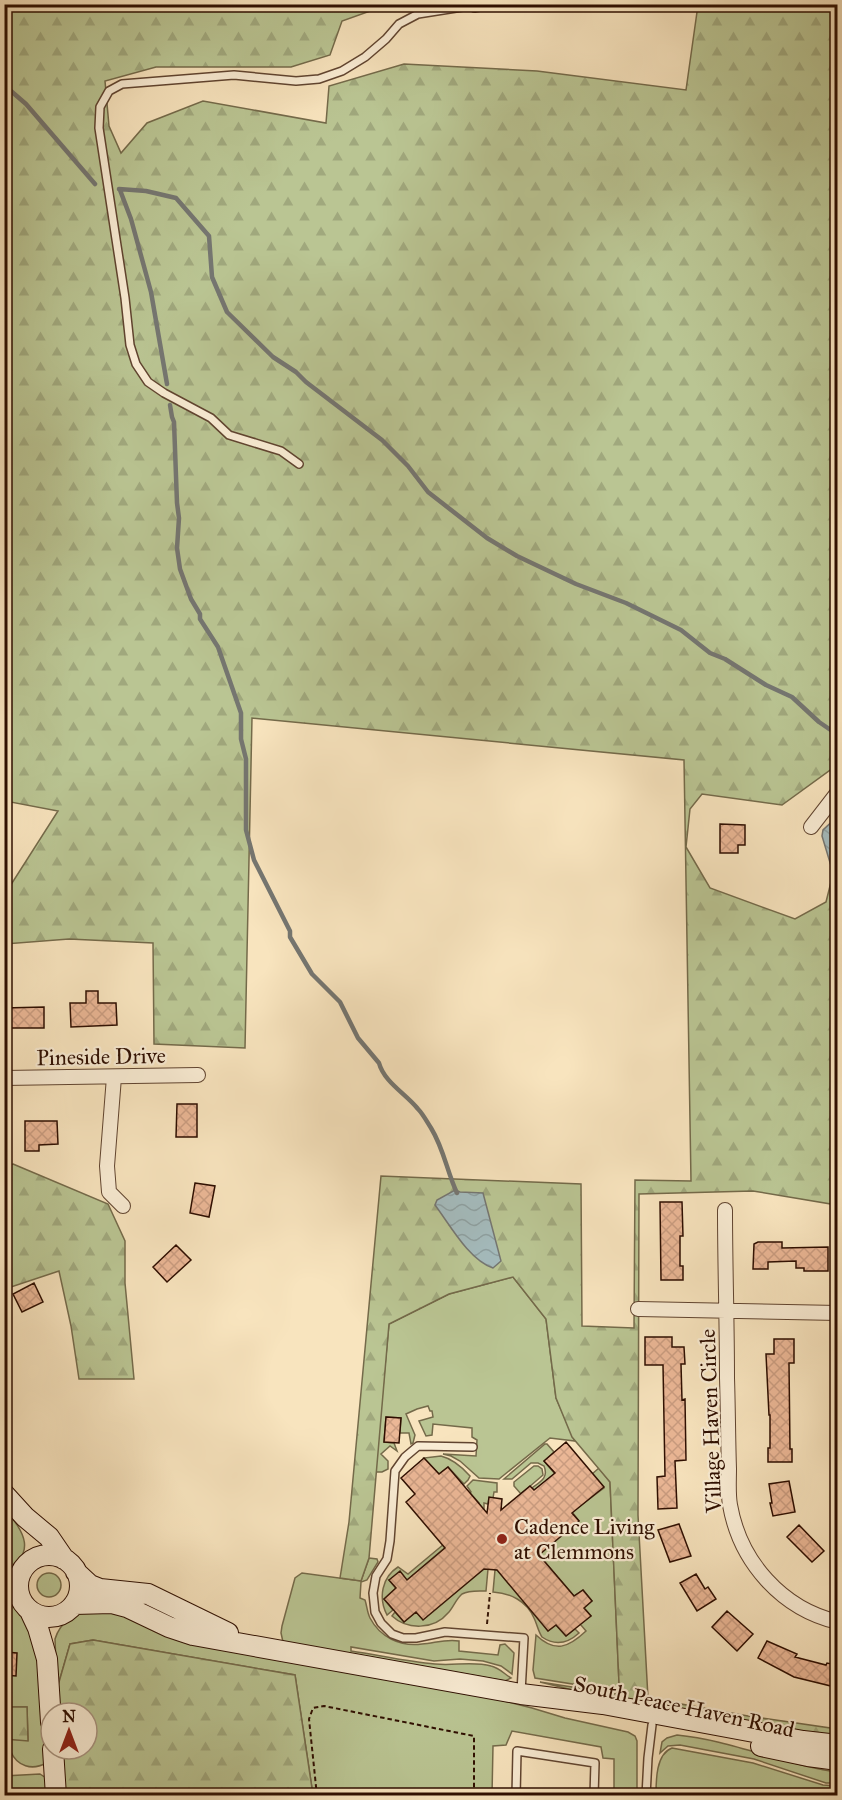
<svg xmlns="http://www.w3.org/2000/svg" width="842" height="1800" font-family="'IM FELL Great Primer',serif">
	<defs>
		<pattern id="forest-firs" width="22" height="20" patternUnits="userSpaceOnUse" patternTransform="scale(1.5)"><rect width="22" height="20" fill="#bac593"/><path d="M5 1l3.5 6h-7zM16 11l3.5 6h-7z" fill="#a0a87d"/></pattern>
		<pattern id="water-waves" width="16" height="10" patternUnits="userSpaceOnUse" patternTransform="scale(1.5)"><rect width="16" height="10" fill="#a4bbbd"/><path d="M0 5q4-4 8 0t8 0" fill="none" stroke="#8ea0a1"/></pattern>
		<pattern id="building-cross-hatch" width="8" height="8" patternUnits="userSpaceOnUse" patternTransform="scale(1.5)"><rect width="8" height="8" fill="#ebb796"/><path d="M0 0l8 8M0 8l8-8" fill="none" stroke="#ca9c80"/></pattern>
	</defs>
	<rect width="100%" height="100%" fill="#f8e4be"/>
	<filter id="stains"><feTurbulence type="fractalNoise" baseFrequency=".00333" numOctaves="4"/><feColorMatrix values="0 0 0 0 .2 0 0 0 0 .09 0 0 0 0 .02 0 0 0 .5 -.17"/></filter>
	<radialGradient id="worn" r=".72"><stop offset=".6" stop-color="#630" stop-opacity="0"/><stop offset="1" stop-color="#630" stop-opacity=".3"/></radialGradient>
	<!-- green -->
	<path fill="#bac593" stroke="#746a4a" stroke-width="1.5" d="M513,1277L546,1319L556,1398L575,1441L550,1438L499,1479L479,1478L460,1461L451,1456L443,1454L476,1456L477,1440L472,1437V1428L433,1424L432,1435L426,1436L419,1421L433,1417L432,1411H430L428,1406L417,1409L406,1414L415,1435L413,1443L411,1444L409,1433H400L401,1418L386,1417L384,1442L394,1443L397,1451L390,1446L381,1454L388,1461V1469L382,1472H375L389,1324L449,1294Z
		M545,1444H547L554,1452L544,1461L561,1481L534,1490L532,1488C540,1482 549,1478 544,1466L538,1463H531L512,1479H504Z
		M441,1456C453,1459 462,1467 470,1476L468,1480L464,1484L448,1467L439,1474L424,1458Z
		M534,1466H538L542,1469L543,1475L521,1494L514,1486V1482Z
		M599,1468L610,1482L619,1683L622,1702L540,1682L617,1694L616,1691L535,1678L533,1670L536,1635C555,1653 568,1648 586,1631L580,1624L591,1616L584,1608L592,1601L583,1590L574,1596L531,1546L543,1551L554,1542L548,1535L563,1523L569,1530L579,1521L572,1512L604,1488L592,1474Z
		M473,1480L497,1483V1492H494L493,1498H489L488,1504L484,1503V1512L470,1511L479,1503L470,1493L471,1492L467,1486Z
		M4,1508C26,1534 36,1551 5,1575Z
		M444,1544L448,1545L407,1580H389L396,1588L384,1599L393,1610L387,1615C378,1598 382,1577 398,1567L408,1574Z
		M369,1558L377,1559L378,1562L367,1580L361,1582L360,1598L365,1600C367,1606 367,1612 370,1618C380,1637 400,1647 422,1644C435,1643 445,1639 459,1641V1651L498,1655L500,1645L505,1644L514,1653L512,1674L501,1666L483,1661L460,1659L434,1661L351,1647V1651C379,1655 407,1662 435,1664C454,1666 473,1661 491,1666C500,1668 504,1674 511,1678L505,1681L283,1642L281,1633L282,1626L295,1578L302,1573L361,1581Z
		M477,1562L488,1569L486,1591C478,1591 469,1590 462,1594C456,1599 453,1608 448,1613C434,1630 407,1630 392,1616L395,1612L404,1622L416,1612L423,1619Z
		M495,1570H505L548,1631L556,1625L566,1636L575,1629L579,1633C567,1644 555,1646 542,1637C538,1631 537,1624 534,1618C527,1601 510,1593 493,1592Z
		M37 1585a12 12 0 1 1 24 0a12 12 0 1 1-24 0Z
		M5,1603L11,1605L21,1612L30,1624L38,1663L46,1763C32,1771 17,1766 11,1752H5L4,1739L28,1740L27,1707H5V1675L8,1650L5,1649Z
		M92,1608L489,1697L532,1708L565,1718L628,1732L635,1736L637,1741V1795H614V1759L603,1758L601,1747L512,1731L506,1745L493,1746L492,1795H313L295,1675L93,1640L70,1644L57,1689L55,1639C61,1620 75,1614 92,1608Z
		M677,1735C731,1740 784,1765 837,1772V1783H826L754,1759L680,1745L668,1746L660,1753L662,1742L667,1738Z
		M672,1748L753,1763L823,1785L837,1786V1795H656C656,1780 656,1754 672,1748Z
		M40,1774L46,1778L48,1795H5L4,1776Z"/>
	<!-- forest -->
	<path fill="url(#forest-firs)" stroke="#746a4a" stroke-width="1.5" d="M5,5H387L342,21L330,55L291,67H156L105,81L109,126L121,153L147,123L203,101L326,123L329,86L404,64L537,71L686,90L698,5H837V765L782,805L702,794L690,809L686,847L710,888L795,919L826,902L834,870L837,873V1205L753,1191L639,1194L638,1515L648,1698L748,1716L837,1729V1741L622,1702L619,1683L610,1482L572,1437L556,1398L546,1319L513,1277L449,1294L389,1324L369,1558L361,1581L340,1578L349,1522L381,1176L581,1184L582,1326L634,1328L635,1180L691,1181L684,760L252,718L245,1048L154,1044L153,943L69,939L5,944V894L58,811L5,801Z
		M13,1164L108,1204L125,1241V1283L134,1379H79L71,1326L59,1271L5,1289V1167Z
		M93,1640L295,1675L313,1795H63L59,1749H87V1713H58L57,1689L70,1644Z
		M5,1707H27L28,1741L5,1739Z"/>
	<!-- water -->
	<path fill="url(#water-waves)" stroke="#757671" stroke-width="1.5" d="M837,817V873L831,866L822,836L823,830Z
		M455,1190L460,1192L483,1193L501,1261L493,1268C469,1260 450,1225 435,1205L437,1200Z"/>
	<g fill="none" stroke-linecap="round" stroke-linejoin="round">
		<!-- stream -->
		<path stroke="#757671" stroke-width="4.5" d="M4,85L26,104L95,184
			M119,189L146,191L176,198L209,236L212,277L227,312L273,357L296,372L306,382L382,440L408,466L428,492L487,538L517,556L576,584L626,603L681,630L710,653L725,659L766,685L792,697L819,722L838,735
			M120,190L131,219L151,292L167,384
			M170,405L172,417L174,422L177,503L179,518L177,548L180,569L191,599L200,614V619L218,647L241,713V739L246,759V830L254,860L290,931V937L312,974L340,1002L358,1038L379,1063C384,1082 406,1094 418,1109C423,1114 427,1122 431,1128C444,1149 447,1172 457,1193"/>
	</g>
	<!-- building -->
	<path fill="url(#building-cross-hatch)" stroke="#2e0e00" stroke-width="1.5" d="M720,824L745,825V845H738V853H720Z
		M86,991H98V1003H116L117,1025L71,1027L70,1003H86Z
		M44,1007V1028H4V1008Z
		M177,1104H197V1137H176Z
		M25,1121H57L58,1144L39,1145V1151H25Z
		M195,1183L215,1186L209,1217L190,1213Z
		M660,1202H682L683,1236H680V1266H683V1280H661Z
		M758,1242H782V1248L828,1247V1271H804V1268H796V1261L768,1262V1269H753L754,1244Z
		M176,1245L191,1260L167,1282L153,1267Z
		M34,1283L43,1302L22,1312L13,1294Z
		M645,1337H672V1347H684L685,1364H681L682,1400L685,1399L686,1460L675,1461L677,1508L658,1509L657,1477L665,1476L663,1365H645Z
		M774,1339H794V1363H789L790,1449H792V1462H768V1448H770V1415H769L766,1354H774Z
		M386,1417L401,1418L399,1443L384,1442Z
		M566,1442L604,1487L572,1513L579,1521L539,1555L574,1596L583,1590L592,1601L584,1608L591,1616L566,1636L556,1625L548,1631L497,1570L484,1569L423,1620L416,1612L404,1622L384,1599L396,1588L389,1580L400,1571L407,1580L445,1548L406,1502L415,1494L401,1478L424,1458L439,1474L448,1467L487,1513L489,1497L502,1499L501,1510L530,1486L534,1490L555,1473L544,1461Z
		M789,1481L795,1512L773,1516L770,1503H772L769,1484Z
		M679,1524L691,1556L670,1562L658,1530Z
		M799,1525L824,1551L812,1562L787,1537Z
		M696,1574L705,1589L708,1587L716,1599L697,1611L680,1583Z
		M727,1611L753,1634L737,1651L712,1627Z
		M767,1641L797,1654L795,1657L826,1665L827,1663L837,1665V1677L835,1687L794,1677L758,1658Z
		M4,1652L17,1653L16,1676L4,1675Z"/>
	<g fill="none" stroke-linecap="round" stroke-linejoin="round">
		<defs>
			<path id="lane" d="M299,464L281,451L229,435L211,418L164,393L148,382L136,364L130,345L125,298L99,128L100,107L109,91L122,84L234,75L296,81L319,79L342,71L365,57L386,39L399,24L418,14L475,5
				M473,1447L418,1446L405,1457L395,1471L390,1541L387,1559L376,1576L373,1593L375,1612L381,1623L392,1634L403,1638H416L445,1632L524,1638L521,1692
				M516,1796L517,1751L595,1763L594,1796
				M646,1796L648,1758L652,1725"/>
			<path id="street" d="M475,5L480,4
				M811,827L838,792
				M114,1077L107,1166L109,1192L123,1206
				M4,1078L198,1075
				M725,1210C725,1266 727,1322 727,1378C728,1408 728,1439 729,1469C729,1481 728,1494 730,1505C740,1562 782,1609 838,1622
				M638,1309L838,1313"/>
			<path id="secondary" d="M4,1494L25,1517L49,1537L64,1559
				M18 1586a31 31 0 1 1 62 0a31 31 0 1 1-62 0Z
				M76,1572L90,1585L100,1589L148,1594L228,1633
				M74,1604L112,1603L127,1607L169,1627L193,1635L521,1694L603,1704L803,1741L838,1745
				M30,1611L38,1628L47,1659L51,1722
				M761,1746L808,1756L838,1760
				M53,1749L56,1796"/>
		</defs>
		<!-- lane casing -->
		<use href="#lane" stroke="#604430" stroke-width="10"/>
		<!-- street casing -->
		<use href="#street" stroke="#604430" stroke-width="16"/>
		<!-- secondary casing -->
		<use href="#secondary" stroke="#2e0e00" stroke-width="22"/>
		<!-- path -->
		<path stroke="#2e0e00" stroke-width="2" stroke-dasharray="4.5 3" stroke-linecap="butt" d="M487,1624L490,1593
			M317,1796L309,1719L313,1708L324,1706L474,1736V1796"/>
		<!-- lane -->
		<use href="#lane" stroke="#faedd5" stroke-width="7"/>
		<!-- street -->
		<use href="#street" stroke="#faedd5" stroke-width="14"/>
		<!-- secondary -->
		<use href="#secondary" stroke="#faedd5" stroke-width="20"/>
	</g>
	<!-- markers -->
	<circle fill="#8f2418" stroke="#faedd5" stroke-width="2" cx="502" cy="1539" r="6"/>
	<g text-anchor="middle" stroke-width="4.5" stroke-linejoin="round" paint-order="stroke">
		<!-- street labels -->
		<g font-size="22" fill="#2e0e00" stroke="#faedd5">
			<text transform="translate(101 1056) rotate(-1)" y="8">Pineside Drive</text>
			<text transform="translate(710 1421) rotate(-92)" y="8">Village Haven Circle</text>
			<text transform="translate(684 1706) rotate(12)" y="8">South Peace Haven Road</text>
		</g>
		<!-- poi labels -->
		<g font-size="22" fill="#2e0e00" stroke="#faedd5" text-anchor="start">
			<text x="514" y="1534">Cadence Living<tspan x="514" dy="25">at Clemmons</tspan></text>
		</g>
	</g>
	<!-- margin -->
	<rect width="842" height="1800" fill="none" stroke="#f8e4be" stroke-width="24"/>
	<rect x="6" y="6" width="830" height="1788" fill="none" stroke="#2e0e00" stroke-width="3"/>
	<rect x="12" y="12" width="818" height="1776" fill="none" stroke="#2e0e00" stroke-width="1.5"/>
	<!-- north arrow -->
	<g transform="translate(69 1731)"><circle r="28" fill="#faedd5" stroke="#a89480" stroke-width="1.5"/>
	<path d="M0-4.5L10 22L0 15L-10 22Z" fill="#8f2418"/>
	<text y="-9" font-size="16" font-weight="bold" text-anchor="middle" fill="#2e0e00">N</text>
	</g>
	<rect width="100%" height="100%" filter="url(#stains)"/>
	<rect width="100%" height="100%" fill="url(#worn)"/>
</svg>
